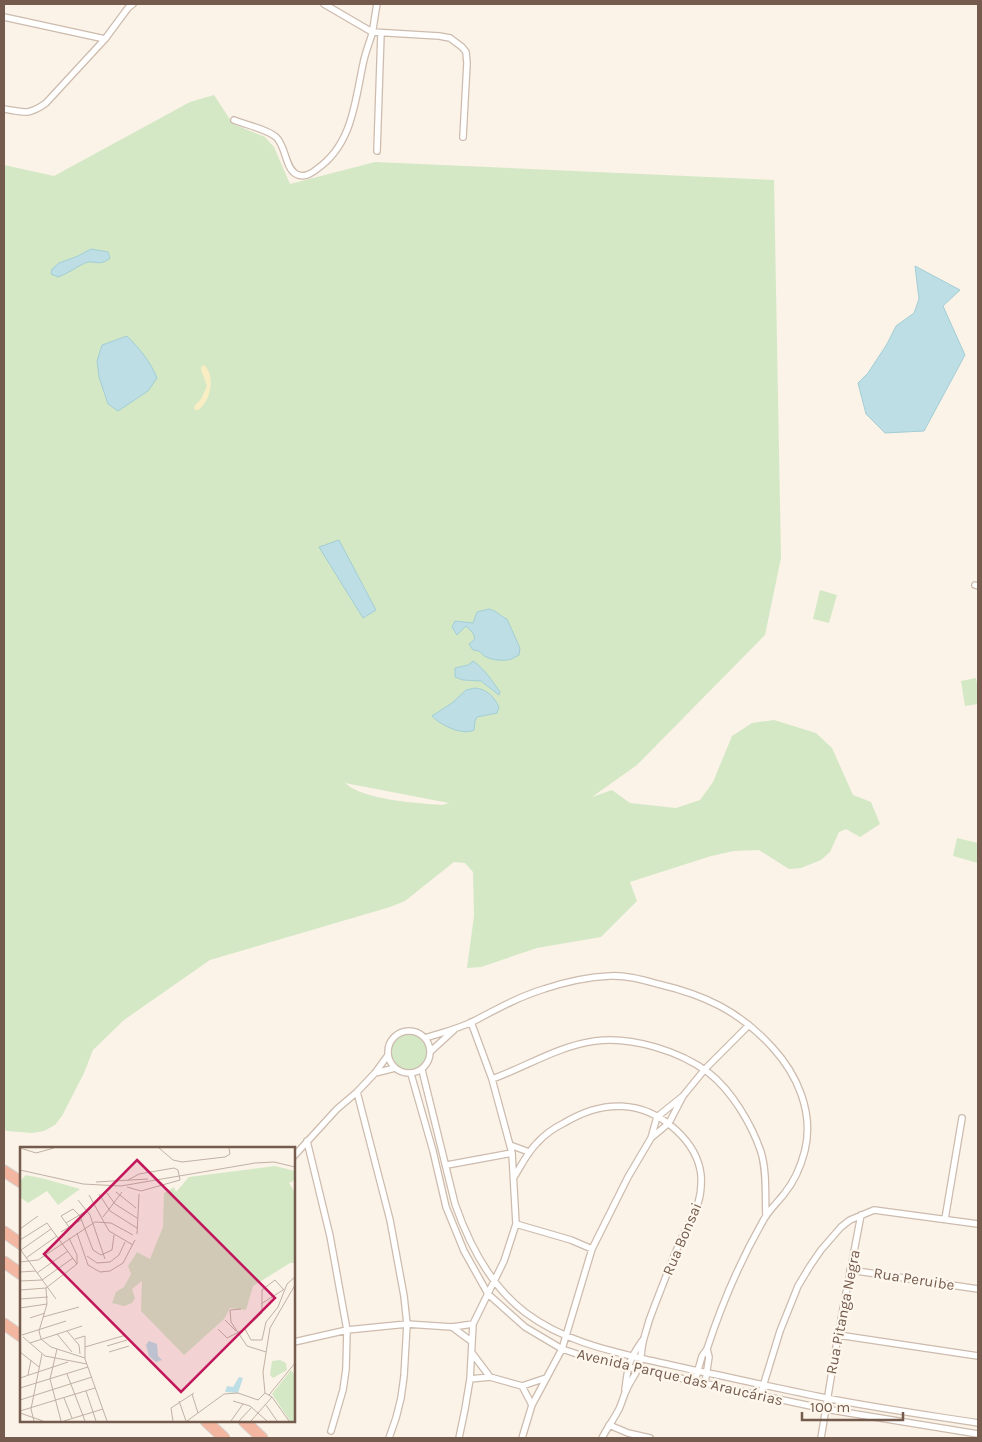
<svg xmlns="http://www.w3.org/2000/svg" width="982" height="1442" font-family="Karla,sans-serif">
	<rect width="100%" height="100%" fill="#fbf3e7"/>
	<!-- green -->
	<path fill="#d4e8c6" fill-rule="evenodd" d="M214,95L233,124L265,137L274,147L290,184L375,162L774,180L781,558L765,635L637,765L592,797L612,790L630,803L676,808L700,800L713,782L732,736L752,723L774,720L816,733L832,748L853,795L871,802L880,824L860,837L846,829L839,832L830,852L821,860L801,868L789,869L759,850L734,851L711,856L630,882L637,901L601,937L537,948L481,967L467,968L474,916L473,872L465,863L454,862L405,901L390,907L210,960L124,1020L93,1050L84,1073L62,1116L55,1125L44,1131L32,1133L7,1131L4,1130V165L54,176L190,102ZM345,783L449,803L442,805C417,803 363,800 345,783Z
		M820,590L837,595L829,623L813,619Z
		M976,678L978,690V704L965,706L961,681Z
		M957,838L978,843V863L953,856Z
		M391 1052a18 18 0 1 1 36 0a18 18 0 1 1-36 0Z"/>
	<!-- sand -->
	<path fill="#f9edc4" d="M204,365C216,375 211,402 198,410H195L194,408L195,405L201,399L207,386L201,370V367Z"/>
	<!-- water -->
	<path fill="#bcdee4" stroke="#a3ced5" d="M91,249L108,252L110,258C99,268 93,258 83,264C75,268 67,274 58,277L51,274L52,269L59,263L78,256Z
		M915,266L960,290L943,306L965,355L924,431L885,433L866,414L858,383L868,373L887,344L896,326L914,313L919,299Z
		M127,336C140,349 150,361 157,378L148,391L118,411L108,404L99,377L97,361L102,345Z
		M339,540L376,610L363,618L319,547Z
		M489,609C497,611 500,616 507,619L520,648L519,655C515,657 511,660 507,660C497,661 485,659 479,651L473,650L469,644L475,639L473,633L466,626L457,635L452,627L455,621L473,623L477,612Z
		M473,661C485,669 492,681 500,692L499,695L481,681L463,680L455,677V668L468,665Z
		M475,688C487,689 494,697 499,707L497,713L477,717L475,721L474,730C463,736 440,725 432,716L452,703L466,690Z"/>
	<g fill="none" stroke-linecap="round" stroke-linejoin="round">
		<defs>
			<path id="minor" d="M324,4L372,32L439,36L450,38L462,47L466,52L467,63L463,137
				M4,17L105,39
				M4,109C24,112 28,116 46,103L105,39L128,8L133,4
				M234,120C246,125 267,129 276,137C286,146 285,168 296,174C303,178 311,174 317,169C352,145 355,102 363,64C365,53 369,44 372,34C374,24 375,14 377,4
				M377,151L381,33
				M975,585L978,586
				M388 1052a21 21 0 1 1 42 0a21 21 0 1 1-42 0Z
				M425,1038C441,1033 457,1029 472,1022C495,1010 518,997 544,989C565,982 588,977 610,976C626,975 643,980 658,984C705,995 739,1011 772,1047C797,1074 814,1112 805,1150C801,1166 794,1182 784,1194C777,1203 768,1211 763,1221C739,1263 722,1303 707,1349L702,1356L695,1381
				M431,1051L454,1030
				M422,1070L455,1204C469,1244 491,1287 526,1313C562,1340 606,1350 648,1360C672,1365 695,1371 718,1375C754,1383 790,1391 826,1398C876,1408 927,1415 978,1423
				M375,1073L395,1068
				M411,1074L433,1151L446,1207L464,1251L488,1294L525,1327L562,1349L583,1356L614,1364L825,1409L978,1434
				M492,1079C526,1067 558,1046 595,1041C631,1036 680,1051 709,1073C732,1091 752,1125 761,1152C767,1172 765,1195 766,1216
				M357,1092L390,1220L404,1296L407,1324L404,1376L401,1398L396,1418L389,1438
				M651,1138L669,1123L683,1096L705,1069L749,1025
				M307,1141L330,1236L347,1330L346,1369L343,1390L331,1431
				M510,1145L529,1152
				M294,1156L337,1109L357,1092L375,1073L388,1055
				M447,1165L512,1153
				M514,1177C521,1166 527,1153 537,1143C545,1134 554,1128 564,1123C602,1100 642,1099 676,1130C689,1142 699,1157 701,1175C703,1205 691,1217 680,1242C671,1262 664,1282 656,1302C651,1314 647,1326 644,1338C641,1348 642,1358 638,1368C635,1376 629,1383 626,1391C623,1397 622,1403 619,1409C614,1419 607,1428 602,1438
				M945,1219L962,1118
				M516,1224L571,1240L592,1249
				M850,1270L978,1289
				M452,1327L471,1341
				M838,1335L978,1356
				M294,1342L347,1330L407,1324L452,1327L473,1324
				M472,1353L490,1377
				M470,1379L490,1377L522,1386L546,1378
				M705,1383L709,1357L707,1349
				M522,1386L532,1405
				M625,1390C628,1366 628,1361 642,1341
				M760,1396L780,1331L798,1286L810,1266L821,1250L841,1227L850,1220L874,1210L978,1224
				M609,1425L628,1433L650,1438
				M459,1438L465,1409L470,1379L473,1324L504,1261L516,1224L512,1153L492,1079L471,1022
				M522,1438L532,1405L562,1349L592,1249L628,1177L651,1138L657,1117L683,1096
				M821,1438L838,1335L861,1215"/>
			<path id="motorway" d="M4,1171L21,1182
				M4,1232L21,1244
				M4,1262L21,1274
				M4,1324L21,1336
				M206,1421L224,1438
				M244,1421L262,1438"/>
		</defs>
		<!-- minor casing -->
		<use href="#minor" stroke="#cdbbae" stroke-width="8"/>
		<!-- motorway casing -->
		<use href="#motorway" stroke="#d8d1cd" stroke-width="13"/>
		<!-- minor -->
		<use href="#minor" stroke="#fff" stroke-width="5.5"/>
		<!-- motorway -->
		<use href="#motorway" stroke="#f2b6a1" stroke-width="11"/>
	</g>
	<g text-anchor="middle" stroke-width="4.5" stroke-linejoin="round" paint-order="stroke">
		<!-- street labels -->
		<g font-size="15" fill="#745b4d" stroke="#fef7ed">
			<text transform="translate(682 1239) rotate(-67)" y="5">Rua Bonsai</text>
			<text transform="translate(914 1279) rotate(9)" y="5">Rua Peruibe</text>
			<text transform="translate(843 1312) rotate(-79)" y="5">Rua Pitanga Negra</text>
			<text transform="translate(680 1377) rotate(13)" y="5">Avenida Parque das Araucárias</text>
		</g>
	</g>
	<!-- overview -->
	<g transform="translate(20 1147)">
		<rect width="275" height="275" fill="#fbf3e7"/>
		<path d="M255,19L275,24V33L269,36L275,45V116H270L233,139L226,163L210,161L204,172L164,208L121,164L122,134L112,142L115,151L112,156L104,159L92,156L96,145L104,140L111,127L108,119L117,105L130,112L143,80L144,46L154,40L156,45L169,30ZM6,28L25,32L60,42L38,58L27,44L8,56L0,50V34ZM260,213L266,216L267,223L253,231L250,228L252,214ZM271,223L275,228V274H270L252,247Z" fill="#d4e8c6"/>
		<path d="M129,194L137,197L138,209L142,213L136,215L129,209L126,198ZM219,230L223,231L218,246L205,245L207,239L213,240Z" fill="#bcdee4"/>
		<path fill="none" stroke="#c1b1a4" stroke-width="1" d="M0,1L16,6L34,1M139,1L153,13L162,15L205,10L210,7L209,1M0,23L63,37L101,39L235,16L254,15L275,20M76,35L128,32M107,40L121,44L160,33L158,23L154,21L119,27L108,33M96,45L116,61M87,46L95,57L117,71M79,47L90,64L117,81M69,48L89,84L113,98M58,53L70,68L85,112M83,70L102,45M46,76L68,63M49,80L41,69L53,62L60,69L73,103L81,108L92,103L94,88M0,82L18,69M41,85L61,73M57,86L68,118L80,125L90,124L103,116L115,93M117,87L119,47M49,91L57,108V117M0,93L27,76L57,117M0,102L36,152M1,103L31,82M67,109L77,116L90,115L99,108L105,95M6,111L37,89M0,115L18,113L75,75L91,76L113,88M0,125L16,124M17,126L48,104M0,134L22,133L53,111M0,143L26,141L57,117M0,152L28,150M241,157L263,143M0,161L27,157M221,162L210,163L211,175L227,199L246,205M23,170L59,160M10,171L25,166M205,173L216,184M198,182L207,191L225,182L242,166V143L255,133L264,143M225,182L231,193H242L246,175L258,160L267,137L275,130M47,184L59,198L60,207M37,187L52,205M2,188L46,174M3,190L25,209L67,217M21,192L19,184L27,157L26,141M21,192L31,200L65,211M55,192L65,189V212L87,274M10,196L62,179M87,199L107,193M65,200L106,188M37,202L30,232L41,274M0,205L19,220M89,205L109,199M47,227L65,274M8,228L11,213M0,231L48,215M0,241L68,220M66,244L76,274M245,246L243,225L250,181L275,138M245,246L252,250L269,274M172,247L178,266M249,248L275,216M44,251L52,271M0,253L72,230M159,254L166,274M213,254L230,259L247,274M246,258L257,274M0,264L75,241M0,266L23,274M14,274L11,262L22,207M44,274L83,262M153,274L151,261L174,246M167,274L204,247L218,246L238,253L245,246M211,274L223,257M219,274L232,260M231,274L252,250"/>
		<path fill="#c2185b" fill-opacity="0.15" stroke="#c2185b" stroke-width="2.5" d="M117,13L255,151L161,245L24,107Z"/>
		<rect width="275" height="275" fill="none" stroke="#745b4d" stroke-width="2.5"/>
	</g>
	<!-- border -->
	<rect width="982" height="1442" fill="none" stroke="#745b4d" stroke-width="10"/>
	<!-- scale -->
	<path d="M802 1412v8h101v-8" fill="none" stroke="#745b4d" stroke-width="2.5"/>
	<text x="810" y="1412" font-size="15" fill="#745b4d" stroke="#fef7ed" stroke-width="4" paint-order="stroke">100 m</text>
</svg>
